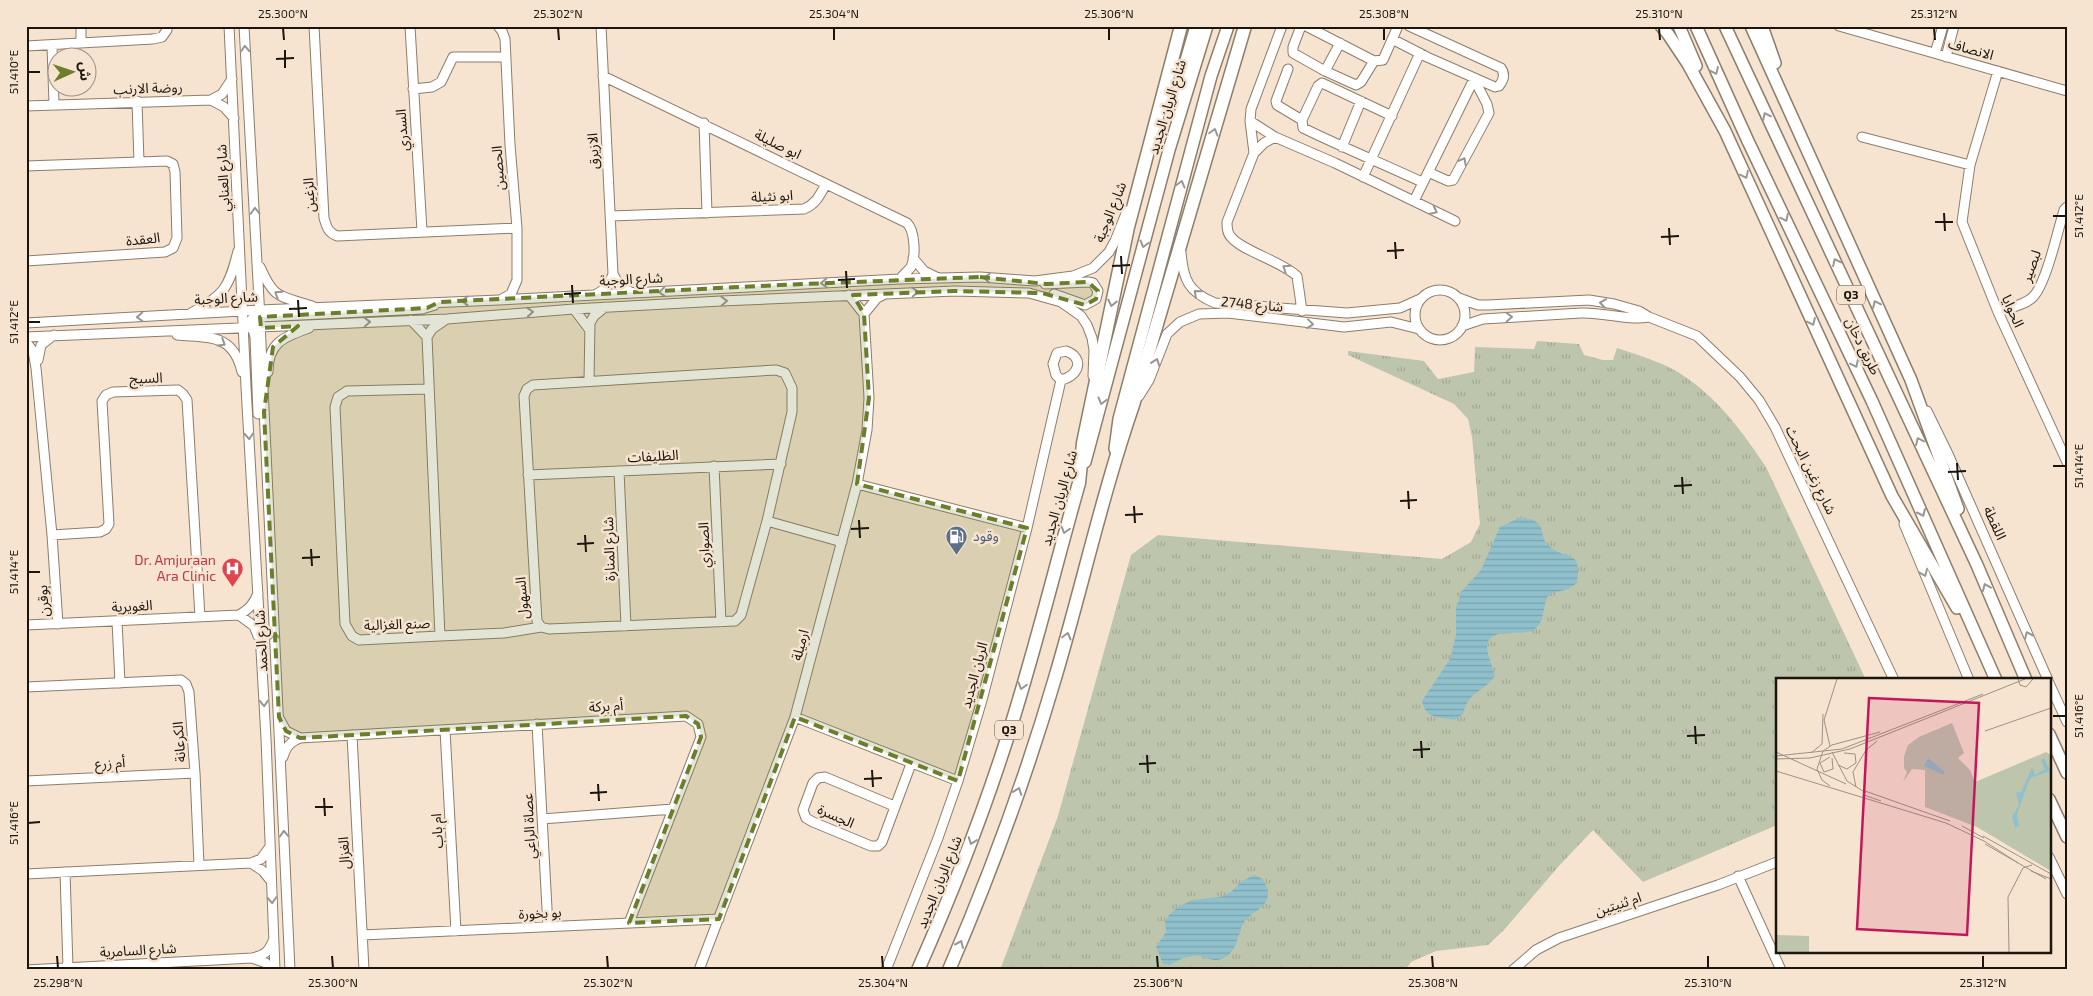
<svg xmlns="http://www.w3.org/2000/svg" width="2093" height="996" font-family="'Exo 2','Noto Sans Arabic',sans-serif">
	<defs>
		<pattern id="grass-tufts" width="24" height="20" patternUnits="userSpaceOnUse" patternTransform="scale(1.25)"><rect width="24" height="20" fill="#bec5ad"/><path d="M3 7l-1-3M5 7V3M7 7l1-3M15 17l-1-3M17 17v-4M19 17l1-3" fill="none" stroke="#a3a894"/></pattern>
		<pattern id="water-rules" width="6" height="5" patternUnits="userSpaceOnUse" patternTransform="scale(1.25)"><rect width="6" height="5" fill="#8fc0cb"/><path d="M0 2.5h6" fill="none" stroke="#7ba4ad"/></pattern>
	</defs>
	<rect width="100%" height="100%" fill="#f6e4d1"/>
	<!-- grass -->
	<path fill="url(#grass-tufts)" d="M1537,341L1579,344L1584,355L1603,360H1613L1617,348C1641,356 1666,363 1687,378C1720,401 1744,434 1766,467L1866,680H1777V825L1643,882L1593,830L1558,867L1504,930L1488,945L1436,951L1411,962L1405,970H1000L1058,816L1131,555L1158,535L1442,559L1471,542L1480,524L1472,437L1468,419L1454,404L1348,355V351L1424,361L1438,379L1474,372L1475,347L1534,349Z"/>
	<!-- water -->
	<path fill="url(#water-rules)" d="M1519,518C1551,519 1536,535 1549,546C1568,562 1582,548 1577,583L1568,589L1549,594C1542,605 1546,620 1535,629C1524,638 1489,625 1487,646C1487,655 1493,667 1495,676C1482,694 1470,689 1463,714L1454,720C1438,716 1426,720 1422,701L1450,659L1456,635V607L1462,591L1481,570L1500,527Z
		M1254,875L1261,878C1265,883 1269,889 1268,895C1266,910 1249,912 1243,924C1236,937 1238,953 1221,959C1213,962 1206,957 1199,956C1188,955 1179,960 1170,965L1163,964L1156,947L1166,932L1165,921L1169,915L1178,907L1192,900L1220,897L1231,892L1242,881Z"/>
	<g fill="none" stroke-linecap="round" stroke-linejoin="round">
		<defs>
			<path id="minor" d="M81,26V43
				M229,26L246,387L266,738L275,970
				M244,26L259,300L290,970
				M314,26L324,218C327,228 328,232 337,236L517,228
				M410,26L422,231
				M498,26L502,31L505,39L510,145L517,228V280L511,294L502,299
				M1301,26L1293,47V53L1325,71
				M1306,26L1374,61L1383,60L1398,26
				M1839,26L2067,91
				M1392,39L1427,57L1495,87L1499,86C1503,81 1506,75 1501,68L1409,26
				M1340,43L1325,71L1356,85L1361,82L1374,61
				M26,46L153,39L162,37L167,30V26
				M52,46L54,104
				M1935,53L1943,26
				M1946,57L1954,26
				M1288,69L1276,101L1277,105L1302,120
				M1998,71L1970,165L1962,222L1998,312L2067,462
				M603,76L907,223C915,231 916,256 911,267C908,271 903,275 900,279
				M413,89L432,87L441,82L453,57H506
				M211,100L224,107L234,118
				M137,101L139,162
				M26,106L211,100L222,94L232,79
				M1392,116L1322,83L1318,86L1302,120L1303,128C1342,147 1383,164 1422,182
				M1250,121L1275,137L1335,163L1455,221
				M704,123L707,213
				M1275,137L1264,143L1254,153L1227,222C1227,227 1227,233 1231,237C1242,251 1279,260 1297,276L1302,311
				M1862,137L1970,165
				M1342,147L1361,101
				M1254,153L1250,121L1251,109L1282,26
				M26,166L167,161L173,164L175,172L177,238L173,248L165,252L26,261
				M1428,172L1448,181L1453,180L1489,113L1487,104L1474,79
				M1363,177L1420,53
				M1414,201L1474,79
				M611,216L804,209C816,204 820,195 826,184
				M1181,252C1183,279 1188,292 1215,303L1347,313L1400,308L1420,299
				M913,258L924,271L938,278
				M260,267C275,301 280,295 312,306
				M613,274C618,284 622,289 633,293
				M1045,284L1088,282L1093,283L1098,291L1096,299L1085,305L1054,294
				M1415 315a25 25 0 1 1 50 0a25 25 0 1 1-50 0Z
				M595,295C605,290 609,285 613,274L601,26
				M1459,298L1478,305H1488L1589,300L1614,304L1639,311L1649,317L1697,336L1740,377L1759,400L1775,427L1894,680
				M574,309L589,329
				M1998,312C2009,308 2025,305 2033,297C2046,284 2058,230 2064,210L2067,207
				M191,313C225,295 229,287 238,251
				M864,314L877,298L885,294
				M411,320L427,337
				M251,322L255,337L258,414
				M26,323L260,310L499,300L900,279L980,277L1035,281L1073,276L1093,268L1109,252L1115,241L1127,211
				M1462,326L1483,319L1581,313C1604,312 1627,321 1649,317
				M244,328L252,319L260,317L422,309L435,305
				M177,335C209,338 233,333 242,372
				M26,337L447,319L574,309L721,301L955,291L1029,293L1061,302L1081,316L1087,325L1092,338L1094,350L1093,376
				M26,342L33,351L36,368L52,535L58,624
				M1066,351C1085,358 1079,376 1061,380L1056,375L1053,364L1057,353Z
				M38,360L41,345L54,335
				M268,372C268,342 284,337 309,328
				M589,381L590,323L594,316L605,307
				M429,389L347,391L338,397L335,407L345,624L352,636L359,640L440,636L427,337L432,329L445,320
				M1139,396L1149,380L1167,334L1180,322L1199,314L1228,313L1344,327L1391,322L1419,329
				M1927,411L1948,454L2048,680
				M714,466L721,622
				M619,471L626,626
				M528,475L781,464
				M857,484L1027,528
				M767,521L842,542
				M1904,524L1969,680
				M52,535L100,532L106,529L109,524L102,401L106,395L113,392L178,390L183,394L187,400L200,617
				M239,615C249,609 254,604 258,593
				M117,621L120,683
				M26,625L239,615L254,626L258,636
				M440,636L504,633L541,627L549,629L735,621L741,615L743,608L767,521L792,412V388L785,373L776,370L533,385L527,389L524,396L537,621L541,627
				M2049,683L2067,722
				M26,687L181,680L186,684L189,692L195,773L199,865
				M795,717L958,781
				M280,720L286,731L300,738L686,716L698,724L701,737L629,923
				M537,724L548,927
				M445,730L456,931
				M352,735L364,970
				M283,757C286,747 290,742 300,738
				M26,781L195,773
				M894,806L825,777L818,778L813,783L803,810L806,818L813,822L871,846H878L882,842L911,764
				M542,819L673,809
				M2049,857L2067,894
				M251,863L263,871L271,881
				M65,872L68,968
				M26,874L251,863L261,859L269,848
				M1738,876L1781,970
				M362,935L719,919
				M252,958L266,963L271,970
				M26,970L252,958C264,955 268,953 273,941
				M699,970L795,717L857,484L867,430L869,398L864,314L849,295
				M886,970L938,838L958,781L982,700L1027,528L1061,380
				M1513,970L1536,950L1559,938L1718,885L1777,862"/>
			<path id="major" d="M1661,26L1668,34L1688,64L1725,131L1892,496L1957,608
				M1679,26L1696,66
				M1696,26L1747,139L1872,401L1996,680
				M1725,26L1977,565L2026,680
				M1751,26L1911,380L1958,509
				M1762,26L1775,63
				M1177,103L1182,74L1196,26
				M1115,449L1119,419L1211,76L1228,26
				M1085,462L1169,150L1207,26
				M2049,734L2067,773
				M2049,799L2067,837"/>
			<path id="highway" d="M918,970C949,900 977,830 1001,757C1031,668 1053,574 1079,483L1083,443L1128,227L1181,26
				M949,970C990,875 1026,777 1055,678C1082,587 1102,495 1133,405L1245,26"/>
		</defs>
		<!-- minor casing -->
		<use href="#minor" stroke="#8d7d6b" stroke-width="11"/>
		<!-- major casing -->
		<use href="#major" stroke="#8d7d6b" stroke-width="14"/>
		<!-- highway casing -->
		<use href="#highway" stroke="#8d7d6b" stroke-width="15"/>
		<!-- minor -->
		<use href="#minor" stroke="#fff" stroke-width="9"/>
		<!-- major -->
		<use href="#major" stroke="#fff" stroke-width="11"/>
		<!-- highway -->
		<use href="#highway" stroke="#fff" stroke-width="12"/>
		<!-- tram -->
		<path stroke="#494137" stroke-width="1" d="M1802,968L1803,970"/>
	</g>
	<!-- one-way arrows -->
	<defs><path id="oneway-chevron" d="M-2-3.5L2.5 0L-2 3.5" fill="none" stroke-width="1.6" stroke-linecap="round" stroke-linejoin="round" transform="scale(1.25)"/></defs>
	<g stroke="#989693">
		<use href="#oneway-chevron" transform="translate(245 49) rotate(-93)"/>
		<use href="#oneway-chevron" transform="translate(1715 71) rotate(65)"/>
		<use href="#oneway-chevron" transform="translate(1766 116) rotate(-116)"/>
		<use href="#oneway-chevron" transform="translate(1214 132) rotate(-74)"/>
		<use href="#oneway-chevron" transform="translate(1463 161) rotate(-62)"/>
		<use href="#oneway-chevron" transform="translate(1745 175) rotate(65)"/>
		<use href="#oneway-chevron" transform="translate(1181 184) rotate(-75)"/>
		<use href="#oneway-chevron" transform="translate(255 211) rotate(-93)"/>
		<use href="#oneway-chevron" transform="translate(1434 211) rotate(26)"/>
		<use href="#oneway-chevron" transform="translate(1785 218) rotate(64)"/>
		<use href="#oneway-chevron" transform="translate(1144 244) rotate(105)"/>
		<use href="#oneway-chevron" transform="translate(1836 262) rotate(-115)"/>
		<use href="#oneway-chevron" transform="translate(1286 268) rotate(-146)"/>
		<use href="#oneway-chevron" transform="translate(987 278) rotate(-177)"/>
		<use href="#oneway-chevron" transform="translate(824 283) rotate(178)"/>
		<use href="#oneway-chevron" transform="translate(662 292) rotate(176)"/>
		<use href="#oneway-chevron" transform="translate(915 292) rotate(-2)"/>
		<use href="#oneway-chevron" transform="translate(1197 293) rotate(-139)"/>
		<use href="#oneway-chevron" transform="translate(278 294) rotate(-147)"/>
		<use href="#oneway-chevron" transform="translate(465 301) rotate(179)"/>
		<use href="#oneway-chevron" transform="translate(724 301) rotate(-3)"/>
		<use href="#oneway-chevron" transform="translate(1112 303) rotate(102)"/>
		<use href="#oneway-chevron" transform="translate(1603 303) rotate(-171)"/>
		<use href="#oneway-chevron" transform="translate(1876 304) rotate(-115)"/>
		<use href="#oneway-chevron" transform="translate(530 312) rotate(-4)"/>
		<use href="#oneway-chevron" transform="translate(140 317) rotate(177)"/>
		<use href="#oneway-chevron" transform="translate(1509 317) rotate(-3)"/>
		<use href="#oneway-chevron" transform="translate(367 322) rotate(-3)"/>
		<use href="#oneway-chevron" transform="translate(1812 322) rotate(65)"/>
		<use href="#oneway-chevron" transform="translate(1310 324) rotate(7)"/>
		<use href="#oneway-chevron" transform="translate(222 343) rotate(32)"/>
		<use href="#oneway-chevron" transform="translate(1156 362) rotate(-70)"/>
		<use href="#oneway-chevron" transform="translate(1855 364) rotate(64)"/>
		<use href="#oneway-chevron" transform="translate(1102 401) rotate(105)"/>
		<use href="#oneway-chevron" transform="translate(249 436) rotate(87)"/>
		<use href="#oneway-chevron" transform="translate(1919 441) rotate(-115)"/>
		<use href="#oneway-chevron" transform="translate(1922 513) rotate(66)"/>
		<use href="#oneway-chevron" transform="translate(1065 530) rotate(106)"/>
		<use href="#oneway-chevron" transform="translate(1924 573) rotate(67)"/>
		<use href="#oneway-chevron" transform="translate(1986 587) rotate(-113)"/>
		<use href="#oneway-chevron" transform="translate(2028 635) rotate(-114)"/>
		<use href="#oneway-chevron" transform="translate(275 636) rotate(-93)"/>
		<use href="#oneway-chevron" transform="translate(1067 636) rotate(-75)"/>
		<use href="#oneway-chevron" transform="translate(1022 686) rotate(106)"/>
		<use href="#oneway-chevron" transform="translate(264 703) rotate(87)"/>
		<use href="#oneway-chevron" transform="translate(1018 791) rotate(-70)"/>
		<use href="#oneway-chevron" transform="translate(284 834) rotate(-93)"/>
		<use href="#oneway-chevron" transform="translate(972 841) rotate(110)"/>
		<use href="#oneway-chevron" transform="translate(272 900) rotate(87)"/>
		<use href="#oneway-chevron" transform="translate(960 944) rotate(-66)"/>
	</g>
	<!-- marked area -->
	<path fill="#6c7d2b" fill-opacity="0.2" stroke="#6c7d2b" stroke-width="4" stroke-dasharray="10 6" stroke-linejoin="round" d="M980,277L1046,284L1088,282L1098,291L1096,299L1085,305L1042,293L955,291L853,295L864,314L869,398L857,484L1027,528L958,781L795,717L719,919L629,923L701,737L698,724L686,716L300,738L286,731L279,717L264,412L273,347L298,326L261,328L260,317L427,308L439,302L780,285Z"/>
	<!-- ticks -->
	<path fill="none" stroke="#1b150e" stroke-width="2" d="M283,28L284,40M558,28L559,40M834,28V40M1109,28V40M1384,28V40M1659,28L1660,40M1934,28L1935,40M285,50V68M276,59L294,58M28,72H40M1944,213L1945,231M2053,216H2066M1935,222H1953M1669,228L1670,245M1661,237L1679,236M1395,242L1396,259M1387,251L1404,250M1121,256L1122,274M1112,266L1130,265M846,271L847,288M838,280L855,279M572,285L573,303M564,294L581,293M298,300L299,317M289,309L307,308M28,322H40M1957,463L1958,480M2053,466H2066M1948,472L1966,471M1682,477L1683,494M1674,486L1692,485M1408,491L1409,509M1400,501L1417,500M1134,506L1135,523M1125,515L1143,514M859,520L860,538M851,529L869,528M585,535L586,552M577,544L594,543M311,549L312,566M302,558L320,557M28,572H40M2053,716H2066M1695,726L1696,744M1687,736L1705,735M1421,741L1422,758M1413,750L1430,749M1147,755L1148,773M1139,764L1156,763M872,770L873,787M864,779L882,778M598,784L599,801M590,793L607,792M324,798L325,816M315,807H333M28,823L40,822M57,956L58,968M332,956L333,968M607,956L608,968M882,956L883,968M1157,956L1158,968M1432,956L1433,968M1708,956V968M1983,956V968"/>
	<!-- icons -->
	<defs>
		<symbol id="fuel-pin" viewBox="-11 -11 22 30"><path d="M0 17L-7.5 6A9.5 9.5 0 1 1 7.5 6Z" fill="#5c6f8a" stroke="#f6e4d1"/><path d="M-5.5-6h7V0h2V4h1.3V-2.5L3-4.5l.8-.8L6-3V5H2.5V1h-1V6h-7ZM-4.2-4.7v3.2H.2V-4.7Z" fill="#fff"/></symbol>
		<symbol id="hospital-pin" viewBox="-11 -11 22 30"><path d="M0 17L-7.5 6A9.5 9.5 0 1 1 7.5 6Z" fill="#e0444e" stroke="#f6e4d1"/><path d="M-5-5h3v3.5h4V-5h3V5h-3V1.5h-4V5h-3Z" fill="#fff"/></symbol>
	</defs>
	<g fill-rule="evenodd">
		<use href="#fuel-pin" x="944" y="524" width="25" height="34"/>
		<use href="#hospital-pin" x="220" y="556" width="25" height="34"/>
	</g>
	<g text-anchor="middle" stroke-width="5" stroke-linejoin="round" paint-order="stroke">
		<!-- shield labels -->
		<g fill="#f6e4d1" stroke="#5d5348" stroke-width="1">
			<rect x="1837" y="285.5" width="28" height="19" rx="4"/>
			<rect x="995" y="720.5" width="28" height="19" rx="4"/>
		</g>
		<g font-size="12" font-weight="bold" fill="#1b150e">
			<text x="1851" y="299">Q3</text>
			<text x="1009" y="734">Q3</text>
		</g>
		<!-- street labels -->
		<g font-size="14" fill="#1b150e" stroke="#f6e4d1">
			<text transform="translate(1971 49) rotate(16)" y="5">الانصاف</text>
			<text transform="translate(148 88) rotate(-2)" y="5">روضة الارنب</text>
			<text transform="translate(1167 107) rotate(-73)" y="5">شارع الريان الجديد</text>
			<text transform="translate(402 130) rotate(-94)" y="5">السدري</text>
			<text transform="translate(778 144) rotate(26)" y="5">ابو صليلة</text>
			<text transform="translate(593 151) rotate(-93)" y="5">الازيرق</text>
			<text transform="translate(498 168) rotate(-94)" y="5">الحصين</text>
			<text transform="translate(223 178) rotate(-93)" y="5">شارع العنابي</text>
			<text transform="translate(309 195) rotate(-93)" y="5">الزغين</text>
			<text transform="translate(772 196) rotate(-3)" y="5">ابو نثيلة</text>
			<text transform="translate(1110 212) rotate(-68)" y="5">شارع الوجبة</text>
			<text transform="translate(143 239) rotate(-6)" y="5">العقدة</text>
			<text transform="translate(2031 266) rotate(-70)" y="5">لبصير</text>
			<text transform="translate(631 279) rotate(-3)" y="5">شارع الوجبة</text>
			<text transform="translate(226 298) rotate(-3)" y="5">شارع الوجبة</text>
			<text transform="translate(1252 304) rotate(5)" y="5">شارع 2748</text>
			<text transform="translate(2013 311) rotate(66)" y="5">الحوايا</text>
			<text transform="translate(1863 346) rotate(64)" y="5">طريق دخان</text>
			<text transform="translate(146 378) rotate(-2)" y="5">السيج</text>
			<text transform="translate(653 456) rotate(-3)" y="5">الظليفات</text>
			<text transform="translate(1811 470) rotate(64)" y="5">شارع زغين البحث</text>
			<text transform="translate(1059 498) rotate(-74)" y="5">شارع الريان الجديد</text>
			<text transform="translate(1995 523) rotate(66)" y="5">اللقطة</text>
			<text transform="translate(704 545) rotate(-92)" y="5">الصواري</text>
			<text transform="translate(609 549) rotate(-92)" y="5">شارع المنارة</text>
			<text transform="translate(522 598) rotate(-95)" y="5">السهول</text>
			<text transform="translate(43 601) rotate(-94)" y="5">بوقرن</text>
			<text transform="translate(132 606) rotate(-3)" y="5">الغويرية</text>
			<text transform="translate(397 624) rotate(-2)" y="5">صنع الغزالية</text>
			<text transform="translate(261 641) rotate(-93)" y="5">شارع الحمد</text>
			<text transform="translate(800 645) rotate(-75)" y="5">ارميلة</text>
			<text transform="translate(974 675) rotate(-75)" y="5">الريان الجديد</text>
			<text transform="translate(606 706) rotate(-3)" y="5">أم بركة</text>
			<text transform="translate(179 742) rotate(-94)" y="5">الكرعانة</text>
			<text transform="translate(110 763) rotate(-3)" y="5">أم زرع</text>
			<text transform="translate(836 816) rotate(24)" y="5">الجسرة</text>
			<text transform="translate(529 826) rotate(-93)" y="5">عصاة الراعي</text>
			<text transform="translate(437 831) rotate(-93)" y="5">ام باب</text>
			<text transform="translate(344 853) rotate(-93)" y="5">الغزال</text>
			<text transform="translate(939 882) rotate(-68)" y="5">شارع الريان الجديد</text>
			<text transform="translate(1618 904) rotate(-18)" y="5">ام ثنيتين</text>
			<text transform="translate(540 913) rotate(-3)" y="5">بو بخورة</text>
			<text transform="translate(138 950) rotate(-3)" y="5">شارع السامرية</text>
		</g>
		<!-- service labels -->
		<g font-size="14" fill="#4e5e75" stroke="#f6e4d1" text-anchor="start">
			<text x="973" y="541">وقود</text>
		</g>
		<!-- health labels -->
		<g font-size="14" fill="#be3a42" stroke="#f6e4d1" text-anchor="end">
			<text x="216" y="565">Dr. Amjuraan<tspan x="216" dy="16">Ara Clinic</tspan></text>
		</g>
	</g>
	<!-- overview -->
	<g transform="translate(1776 678)">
		<rect width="275" height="275" fill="#f6e4d1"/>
		<path d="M176,45L188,75L182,80L194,92L199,104L270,74L275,77V193L201,149L149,129V92L136,91L127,104L131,94L128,90V78L132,67L143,59ZM0,257L33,258V274H0Z" fill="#bec5ad"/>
		<path d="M152,80L168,93V97L148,88ZM268,80L274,93L254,100L241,136L243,148L239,149L236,139L243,127L240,115L246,113L256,89L259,97L269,91L265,82Z" fill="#8fc0cb"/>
		<path fill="none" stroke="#9e9183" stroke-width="1" d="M242,1L244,7L250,9L257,1M209,53L275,30M54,68L48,42L61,1M0,74L70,106M56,74L71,103L90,115M35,75L46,66L47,36M0,78L66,71L207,16M54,79L44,85L48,94L57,91L56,80M0,81L34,80L74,71L249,1M62,87L71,91L80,85L79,76L68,75M0,93L170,145L208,163L242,185M54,108L46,102L41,91L47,73L56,67L104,54M80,109L77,94L90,72L101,63M89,113L174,143M88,117L105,123M186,148L208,160M207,158L275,196M209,166L270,201M255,193L275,201M233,274L232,219L247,190L256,187"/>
		<path fill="#c2185b" fill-opacity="0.15" stroke="#c2185b" stroke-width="2.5" d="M93,20L203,25L191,257L81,251Z"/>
		<rect width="275" height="275" fill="none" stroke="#1b150e" stroke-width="2.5"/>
	</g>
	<!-- border -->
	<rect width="2093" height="996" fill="none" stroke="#f6e4d1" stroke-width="55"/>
	<!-- north arrow -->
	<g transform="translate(72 72) rotate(87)"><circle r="24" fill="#f6e4d1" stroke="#9e9183"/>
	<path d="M0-4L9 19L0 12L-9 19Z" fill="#6c7d2b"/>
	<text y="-8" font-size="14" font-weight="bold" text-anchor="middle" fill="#1b150e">ش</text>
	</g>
	<rect x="28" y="28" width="2038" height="940" fill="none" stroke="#1b150e" stroke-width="2"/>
	<g font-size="12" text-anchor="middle" fill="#1b150e">
		<text x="283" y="18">25.300°N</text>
		<text x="558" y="18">25.302°N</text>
		<text x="834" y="18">25.304°N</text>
		<text x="1109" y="18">25.306°N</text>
		<text x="1384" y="18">25.308°N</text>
		<text x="1659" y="18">25.310°N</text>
		<text x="1934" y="18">25.312°N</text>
		<text transform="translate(14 72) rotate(-90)" y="4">51.410°E</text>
		<text transform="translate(2079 216) rotate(-90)" y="4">51.412°E</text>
		<text transform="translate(14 322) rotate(-90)" y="4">51.412°E</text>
		<text transform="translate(2079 466) rotate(-90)" y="4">51.414°E</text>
		<text transform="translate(14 572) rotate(-90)" y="4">51.414°E</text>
		<text transform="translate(2079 716) rotate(-90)" y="4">51.416°E</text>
		<text transform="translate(14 823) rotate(-90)" y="4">51.416°E</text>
		<text x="58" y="987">25.298°N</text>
		<text x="333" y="987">25.300°N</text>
		<text x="608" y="987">25.302°N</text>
		<text x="883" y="987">25.304°N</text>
		<text x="1158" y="987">25.306°N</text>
		<text x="1433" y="987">25.308°N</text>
		<text x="1708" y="987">25.310°N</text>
		<text x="1983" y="987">25.312°N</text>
	</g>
</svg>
